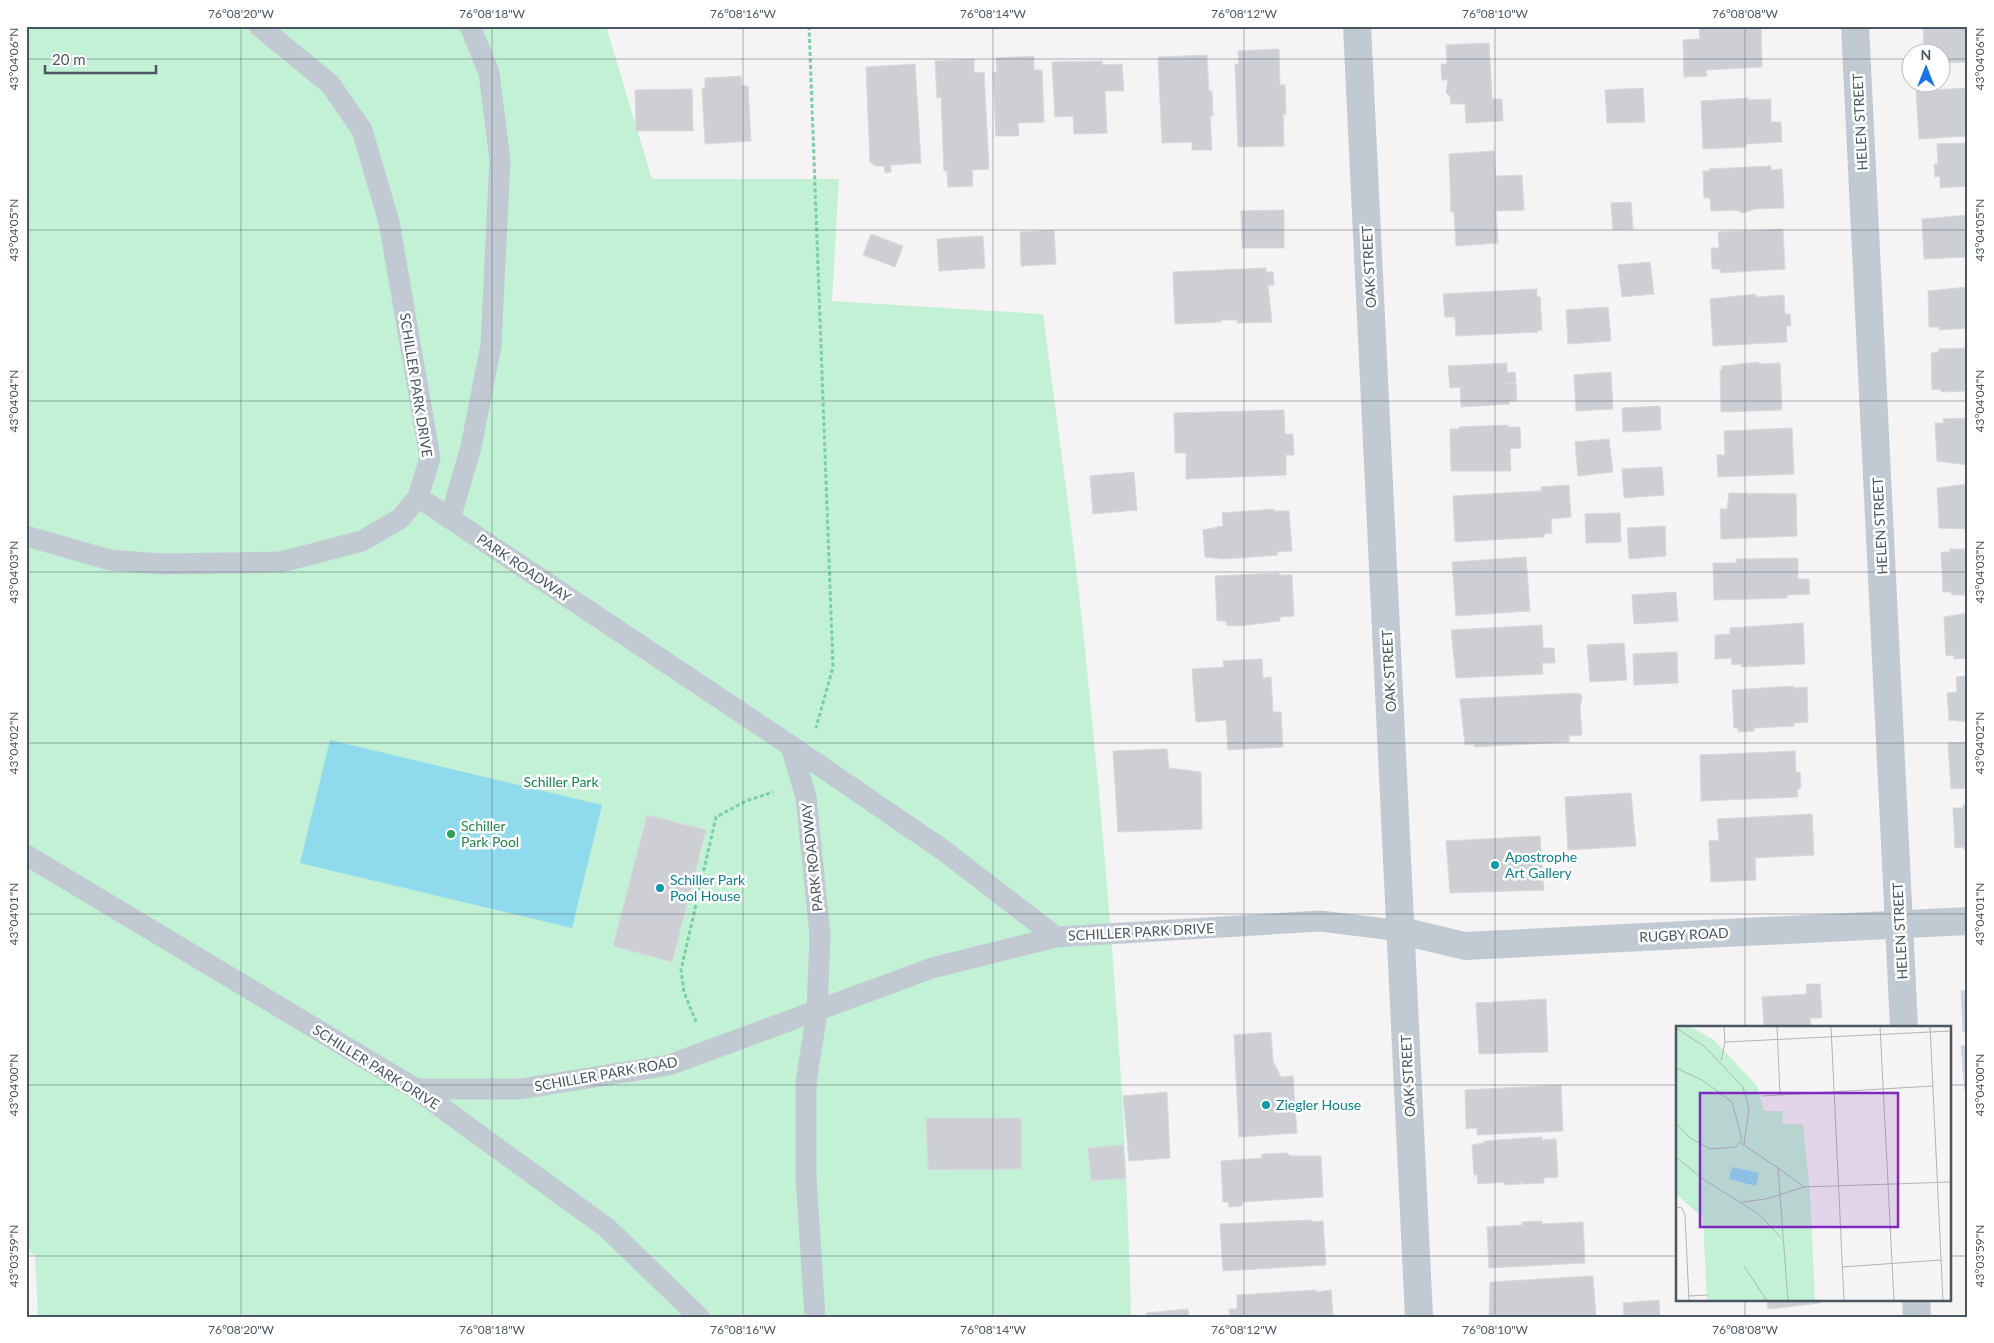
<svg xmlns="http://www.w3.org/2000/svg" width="1994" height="1343" font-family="Lato,sans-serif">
	<rect width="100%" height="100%" fill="#f5f3f3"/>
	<!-- green -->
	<path fill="#c3f1d5" d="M26,26H606L652,179H839L832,301L1043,314C1058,432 1076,551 1087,670C1109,885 1126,1101 1131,1317H38L35,1256L26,1248Z"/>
	<!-- water -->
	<path fill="#90daee" d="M330,740L602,805L572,928L300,863Z"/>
	<!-- building -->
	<path fill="#cdcfd5" stroke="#d7d9de" d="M1699,26H1761L1762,67L1706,70L1707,76L1684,77L1683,40L1700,39Z
		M1923,26H1968V62L1942,63V52H1924Z
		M1489,43L1492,99H1502L1503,121L1466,123L1465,104H1451L1450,96L1446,93L1448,80H1442L1441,64H1447L1446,45Z
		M1279,49L1280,85H1285L1286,114H1283L1284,146L1238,147L1235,64H1239L1238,51Z
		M1207,55L1209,91H1212L1213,116H1210L1212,150H1192V142L1162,143L1158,57Z
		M1034,56V70H1042L1044,122L1018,123L1019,136H996L993,72H997L996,58Z
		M974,59V73L984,72L989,169L972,170L973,186L948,187L947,171H944L941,97L937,98L935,61Z
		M1102,61V65L1122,64L1124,91H1105L1107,133L1074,134L1073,116L1055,117L1052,62Z
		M915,64L921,163L891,165V172L885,173L884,166H875L870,162L866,67Z
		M741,76L742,86H748L751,141L705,144L702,88H705V78Z
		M1643,88L1645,122L1607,123L1605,90Z
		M1968,88V136L1919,139L1916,91Z
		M692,89L693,131H636L635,90Z
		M1749,98V100L1771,99V122H1781L1782,142L1746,144V147L1703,149L1701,101Z
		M1968,143V186L1940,188V176L1935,177L1934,164H1938L1937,144Z
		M1494,151L1496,176L1522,175L1524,210L1496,211L1498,243L1456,246L1454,212H1451L1449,154Z
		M1771,166V170L1782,169L1784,208L1755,209L1743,213L1736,210L1711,211L1710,198H1704L1703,171H1709V169Z
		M1631,202L1633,229L1613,230L1611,203Z
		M1284,210V248H1242L1241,211Z
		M1968,215V257L1924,259L1922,219Z
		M1783,229L1785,269L1720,273V269H1712L1711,248H1719L1718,232Z
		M1054,230L1056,264L1021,266L1020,232Z
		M871,234L903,246L895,267L863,255Z
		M983,236L985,268L939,271L937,239Z
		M1650,262L1654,294L1622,297L1618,265Z
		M1266,268V272H1273L1274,285H1268L1272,322L1237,323V320H1221V322L1175,324L1173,272Z
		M1968,287V328L1939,330V327H1929L1928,291Z
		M1537,289V297H1540L1542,330H1538V332L1456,336L1455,317H1445L1443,294Z
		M1756,294V297L1784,295L1785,314H1790L1791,326H1786L1787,342L1713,346L1710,299Z
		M1608,307L1611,341L1568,344L1566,310Z
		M1968,348V391L1941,392V389L1932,390L1931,353L1939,352V349Z
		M1759,362V364L1780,363L1782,410L1721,412L1720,370H1722V366Z
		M1507,363V373L1515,372L1516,383H1507L1516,384L1517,401H1509L1510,404L1461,407L1460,387L1450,388L1448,366Z
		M1611,372L1613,409L1576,411L1574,375Z
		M1660,406L1661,430L1623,432L1622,408Z
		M1284,410L1285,434H1293L1294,455H1286V475L1186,479V453H1175L1174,413Z
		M1968,418V465L1937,461L1935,423H1944L1943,419Z
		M1508,425V427H1520L1521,448L1510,449L1511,471H1451L1450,429H1459V427Z
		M1792,428L1794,474L1718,477L1717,455H1725L1724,431Z
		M1609,439L1613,472L1578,476L1575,442Z
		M1662,467L1664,495L1624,498L1622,469Z
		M1134,472L1137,510L1093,514L1090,476Z
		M1968,484V529L1939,528L1937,488Z
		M1569,485L1571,517L1551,519L1552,533L1544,534V537L1455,542L1453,496L1541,491V487Z
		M1729,493L1796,494L1797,536L1721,539L1720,509H1727Z
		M1274,509V511H1289L1292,551L1277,552L1278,555L1224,559L1205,557L1203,530L1223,526L1222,513Z
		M1620,513L1621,542L1586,543L1585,514Z
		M1665,526L1666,556L1629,559L1627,528Z
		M1950,549H1968V595H1952L1951,592H1943L1941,552H1950Z
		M1526,557L1530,611L1456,616L1452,562Z
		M1798,558V579H1809L1810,594L1787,595V598L1714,600L1713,563H1736V559Z
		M1279,573V575H1292L1294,616L1280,617V621L1240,626L1226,625V621H1217L1215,576Z
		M1676,592L1678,621L1634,624L1632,595Z
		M1968,613V658L1954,659V655L1946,656L1944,617Z
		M1803,623L1805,664L1741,667V664L1732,665L1731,658L1715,659V635L1730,634V628Z
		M1542,625L1543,648H1554L1555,663H1542L1543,674L1456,678L1451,630Z
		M1624,643L1627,680L1590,682L1587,645Z
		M1677,652L1678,683L1634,685L1633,654Z
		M1262,659L1263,678L1271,677L1273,712H1281L1283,747L1228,750L1226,720L1196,722L1192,669L1224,667L1223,661Z
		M1968,676V722L1949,720L1947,693L1957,692L1956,677Z
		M1793,686V688L1807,687L1808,722L1794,723V726L1754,728V731L1738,732V728H1734L1732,690Z
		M1579,693L1582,696L1580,708L1582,735L1569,736V742L1474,747V744L1465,745L1460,699Z
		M1968,742V788L1951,789L1948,743Z
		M1167,749L1169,768L1201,772L1202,829L1118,832L1113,751Z
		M1795,751L1796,773L1800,772L1801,788L1797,789L1798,797L1701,801L1700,755Z
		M1631,793L1636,846L1568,850L1565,797Z
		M1963,805H1968V850H1964V847L1955,848L1953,808H1963Z
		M1812,814L1814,855L1755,858L1756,880L1711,882L1709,841L1719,840L1717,819Z
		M647,815L706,830L672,962L613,946Z
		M1540,836L1544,890L1450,893L1446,841Z
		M1806,984H1820L1822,1018H1810L1811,1027H1764L1762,997L1807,994Z
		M1968,990V1032H1963L1961,991Z
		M1546,999L1548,1052L1479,1054L1476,1003Z
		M1271,1032L1273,1061L1281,1077L1293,1076L1297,1133L1239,1137L1234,1035Z
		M1968,1045V1091L1965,1092L1961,1046Z
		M1561,1085L1563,1131L1477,1135V1128L1466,1129L1465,1090Z
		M1167,1092L1170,1158L1129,1161L1123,1096Z
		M926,1118H1021V1169L928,1170Z
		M1542,1137V1140L1556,1139L1558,1177L1544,1178V1183L1522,1184V1181L1520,1184L1504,1185V1182L1478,1184L1477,1175H1474L1472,1145L1484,1143V1141Z
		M1123,1145L1126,1178L1091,1181L1088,1148Z
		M1287,1153L1290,1156H1321L1323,1197L1242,1202V1206L1229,1207L1228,1202H1223L1221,1161L1262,1158V1154Z
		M1311,1220L1312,1222L1323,1221L1326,1265L1223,1271L1220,1224Z
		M1542,1221V1224L1583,1222L1585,1263L1489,1268L1487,1227L1522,1225V1222Z
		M1593,1276L1596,1317H1489L1490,1282Z
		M1316,1290V1292L1331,1290L1333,1317H1230L1229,1309H1237V1295Z
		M1767,1299H1820L1821,1303L1768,1309Z
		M1659,1300L1660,1317H1624L1623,1303Z
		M1188,1309L1189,1317H1147L1146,1313Z"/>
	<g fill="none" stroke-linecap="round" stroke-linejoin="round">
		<!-- path -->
		<path stroke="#7ad0a6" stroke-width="3" stroke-dasharray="4 2.5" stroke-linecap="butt" d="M809,26L833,667L816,728
			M696,1022L684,992L681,970L716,817L746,801L773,792"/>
		<!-- lane -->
		<path stroke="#c1cad2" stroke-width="21" d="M418,497L791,746L806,797L820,935L817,1012L806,1083V1177L815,1317
			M450,519L471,447L491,345L500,160L489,73L470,26
			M26,536L110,560L162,564L281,562L362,541L401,518L418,497L430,458L389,222L362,130L330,84L259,26
			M791,746L943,850L1056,937L1320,921L1402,931
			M26,855L416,1089L607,1228L699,1317
			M416,1089H520L669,1065L932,968L1056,937"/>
		<!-- street -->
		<path stroke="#c1cad2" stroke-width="28" d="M1357,26L1419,1317
			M1855,26L1904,1027
			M1402,931L1465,946L1968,921
			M1916,1299L1917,1317"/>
	</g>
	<!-- ticks -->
	<path fill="none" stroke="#4a5661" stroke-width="1" stroke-opacity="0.45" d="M241,26V1317M492,26V1317M743,26V1317M993,26V1317M1244,26V1317M1495,26V1317M1745,26V1027M26,59H1912M1942,59H1968M26,230H1968M26,401H1968M26,572H1968M26,743H1968M26,914H1968M26,1085H1678M1950,1085H1968M26,1256H1678M1950,1256H1968M1745,1299V1317"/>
	<!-- markers -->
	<circle fill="#2e9e5b" stroke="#fff" stroke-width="2" cx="451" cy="834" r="5"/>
	<g fill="#0f9aa8" stroke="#fff" stroke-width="2">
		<circle cx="1495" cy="865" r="5"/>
		<circle cx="660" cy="888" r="5"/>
		<circle cx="1266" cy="1105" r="5"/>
	</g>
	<g text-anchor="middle" stroke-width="5" stroke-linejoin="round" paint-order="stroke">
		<!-- street labels -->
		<g font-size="14" fill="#4a5661" stroke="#fff">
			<text transform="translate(1860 122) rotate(-93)" y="5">HELEN STREET</text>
			<text transform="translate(1369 267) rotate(-93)" y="5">OAK STREET</text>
			<text transform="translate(416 385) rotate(81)" y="5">SCHILLER PARK DRIVE</text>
			<text transform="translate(1880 526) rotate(-93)" y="5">HELEN STREET</text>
			<text transform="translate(524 568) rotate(34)" y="5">PARK ROADWAY</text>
			<text transform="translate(1389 671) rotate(-93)" y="5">OAK STREET</text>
			<text transform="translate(812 857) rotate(-96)" y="5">PARK ROADWAY</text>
			<text transform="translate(1900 931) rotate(-93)" y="5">HELEN STREET</text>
			<text transform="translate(1141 932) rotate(-3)" y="5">SCHILLER PARK DRIVE</text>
			<text transform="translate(1684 935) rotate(-3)" y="5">RUGBY ROAD</text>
			<text transform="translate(376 1067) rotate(32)" y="5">SCHILLER PARK DRIVE</text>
			<text transform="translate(606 1074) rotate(-10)" y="5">SCHILLER PARK ROAD</text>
			<text transform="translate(1408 1076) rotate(-93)" y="5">OAK STREET</text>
		</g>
		<!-- park labels -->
		<g font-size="14" fill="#17864f" stroke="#fff">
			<text x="561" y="787">Schiller Park</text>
		</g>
		<!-- leisure labels -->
		<g font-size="14" fill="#27864d" stroke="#fff" text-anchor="start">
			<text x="461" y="831">Schiller<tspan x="461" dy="16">Park Pool</tspan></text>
		</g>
		<!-- culture labels -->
		<g font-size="14" fill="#0d838f" stroke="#fff" text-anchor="start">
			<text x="1505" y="862">Apostrophe<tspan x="1505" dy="16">Art Gallery</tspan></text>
			<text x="670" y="885">Schiller Park<tspan x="670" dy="16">Pool House</tspan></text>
			<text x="1276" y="1110">Ziegler House</text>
		</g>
	</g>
	<!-- overview -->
	<g transform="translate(1676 1026)">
		<rect width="275" height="275" fill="#f5f3f3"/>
		<path d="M0,0H13L38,14L81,60L88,85H107L106,97L127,99L134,166L139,275H31L27,192L0,168Z" fill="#c3f1d5"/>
		<path d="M56,141L83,147L80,160L53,153Z" fill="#90daee"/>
		<path fill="none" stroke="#b1b4b9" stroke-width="1" d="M101,0L104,69M155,0L168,275M204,0L218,275M254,0L267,275M0,2L28,20L67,61L73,83L68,119M49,16L275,5M45,35L49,16L48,0M0,42L26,54L56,76L66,113L60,121L34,123L14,112L0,97M86,70L257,60M65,117L102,142L112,275M0,131L27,153L84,189L105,212M102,142L128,161L275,156M66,176L90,173L128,161M0,181L6,182L9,189L13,275M68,240L91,275M166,241L265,234M13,270L32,269"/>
		<path fill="#7b2cbf" fill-opacity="0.15" stroke="#7b2cbf" stroke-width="2.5" d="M24,67H222V201H24Z"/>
		<rect width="275" height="275" fill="none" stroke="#4a5661" stroke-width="2.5"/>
	</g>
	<!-- border -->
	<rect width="1994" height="1343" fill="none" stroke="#ffffff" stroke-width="55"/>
	<!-- north arrow -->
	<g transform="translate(1926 68)"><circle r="24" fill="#ffffff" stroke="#b7bbc0"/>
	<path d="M0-4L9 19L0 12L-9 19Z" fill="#1a73e8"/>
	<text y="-8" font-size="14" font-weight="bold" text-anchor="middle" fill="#4a5661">N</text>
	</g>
	<!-- scale -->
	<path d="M45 65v8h111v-8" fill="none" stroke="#4a5661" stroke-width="2.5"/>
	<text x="52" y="65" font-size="15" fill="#4a5661" stroke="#ffffff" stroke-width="4" paint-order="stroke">20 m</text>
	<rect x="28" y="28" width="1938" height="1288" fill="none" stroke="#4a5661" stroke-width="2"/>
	<g font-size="12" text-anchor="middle" fill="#4a5661">
		<text x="241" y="18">76°08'20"W</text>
		<text x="492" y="18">76°08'18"W</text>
		<text x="743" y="18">76°08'16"W</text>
		<text x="993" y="18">76°08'14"W</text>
		<text x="1244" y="18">76°08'12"W</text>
		<text x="1495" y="18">76°08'10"W</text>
		<text x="1745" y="18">76°08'08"W</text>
		<text transform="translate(14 59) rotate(-90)" y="4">43°04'06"N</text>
		<text transform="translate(1980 59) rotate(-90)" y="4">43°04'06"N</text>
		<text transform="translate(14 230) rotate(-90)" y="4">43°04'05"N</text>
		<text transform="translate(1980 230) rotate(-90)" y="4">43°04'05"N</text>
		<text transform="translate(14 401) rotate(-90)" y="4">43°04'04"N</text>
		<text transform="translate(1980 401) rotate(-90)" y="4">43°04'04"N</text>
		<text transform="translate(14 572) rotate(-90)" y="4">43°04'03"N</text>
		<text transform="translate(1980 572) rotate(-90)" y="4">43°04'03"N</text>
		<text transform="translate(14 743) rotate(-90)" y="4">43°04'02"N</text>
		<text transform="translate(1980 743) rotate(-90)" y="4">43°04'02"N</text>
		<text transform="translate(14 914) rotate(-90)" y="4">43°04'01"N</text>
		<text transform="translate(1980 914) rotate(-90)" y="4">43°04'01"N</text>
		<text transform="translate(14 1085) rotate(-90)" y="4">43°04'00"N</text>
		<text transform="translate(1980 1085) rotate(-90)" y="4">43°04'00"N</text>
		<text transform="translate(14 1256) rotate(-90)" y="4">43°03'59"N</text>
		<text transform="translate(1980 1256) rotate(-90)" y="4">43°03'59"N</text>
		<text x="241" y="1334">76°08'20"W</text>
		<text x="492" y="1334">76°08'18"W</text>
		<text x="743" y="1334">76°08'16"W</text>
		<text x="993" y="1334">76°08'14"W</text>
		<text x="1244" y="1334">76°08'12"W</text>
		<text x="1495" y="1334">76°08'10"W</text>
		<text x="1745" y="1334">76°08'08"W</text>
	</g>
</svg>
